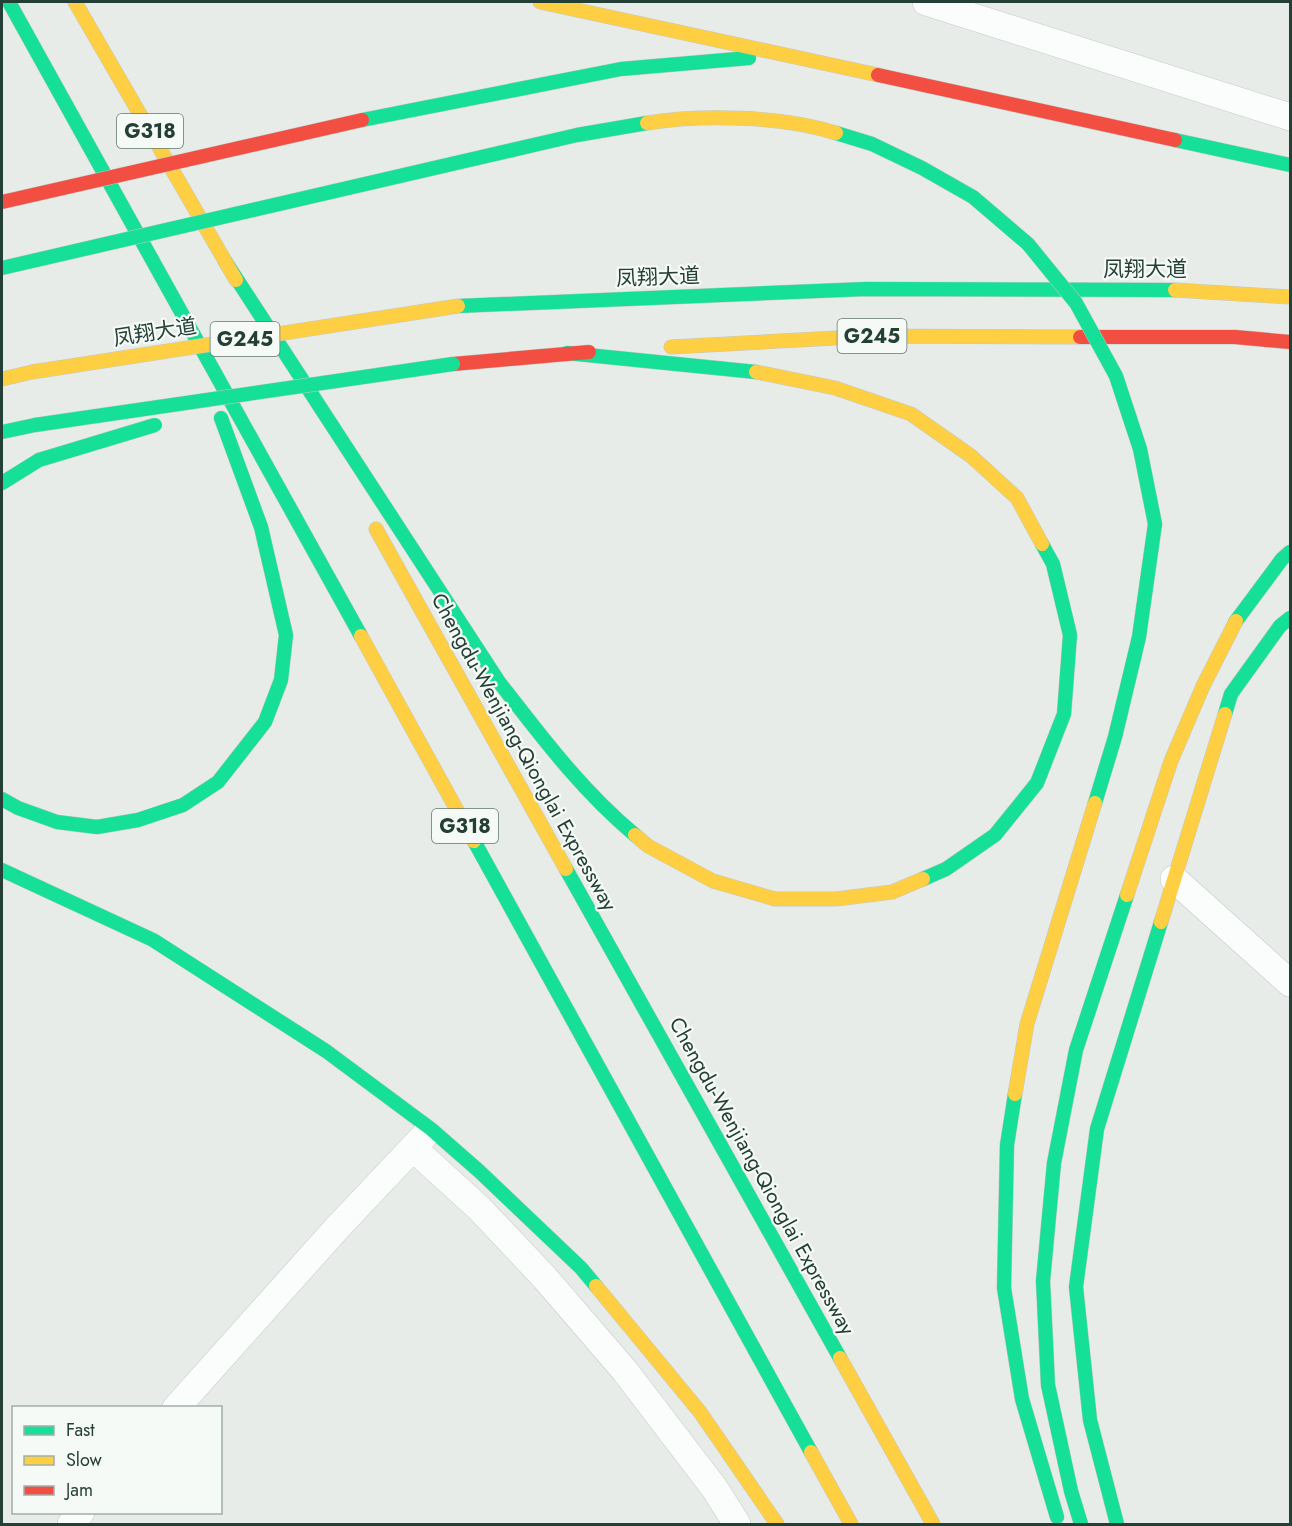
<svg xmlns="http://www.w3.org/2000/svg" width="1292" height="1526" font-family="Jost,'Noto Sans SC',sans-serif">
	<rect width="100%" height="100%" fill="#e7ece9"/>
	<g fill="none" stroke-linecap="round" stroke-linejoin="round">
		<defs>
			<path id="street" d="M926,2L1290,117
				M1174,879L1290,983
				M413,1148L479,1208L545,1278L625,1371L715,1489L737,1524
				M176,1408L337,1228L424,1136
				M71,1524L81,1512"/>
			<path id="fast" d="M9,2L361,636
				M362,120L621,69L749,58
				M1175,140L1290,165
				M225,261L499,682C541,736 582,791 635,835
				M458,306L866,289L1175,290
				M567,353L756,372
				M2,432L35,425
				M2,483L39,460
				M1236,621L1282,559L1290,552
				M1225,714L1231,694L1280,626L1290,618
				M2,799L18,808L57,822L97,827L138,820L183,805L218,782L265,722L281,680L286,635L261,527L221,418
				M1095,803L1115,737L1139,637L1155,524
				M474,841L811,1452
				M566,869L840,1358
				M2,870L153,940L326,1051L431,1129L479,1171L581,1268L596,1286
				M923,879L946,869L995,835L1037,783L1064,714L1070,635L1053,564L1042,544
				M1015,1094L1007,1145L1004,1288L1022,1399L1057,1517
				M1081,1524L1071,1491L1048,1385L1043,1281L1054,1163L1076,1050L1127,895
				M1117,1524L1090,1420L1076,1287L1097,1129L1161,922"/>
			<path id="slow" d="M75,2L236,280
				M540,2L878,75
				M1175,290L1290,297
				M671,347L872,336L1080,337
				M756,372L835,388L911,414L971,456L1017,498L1042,544
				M2,379L32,372
				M376,529L566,869
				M361,636L474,841
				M635,835L648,846L713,881L775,899H836L892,892L923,879
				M1127,895L1171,761L1203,686L1236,621
				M1161,922L1225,714
				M1015,1094L1027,1024L1095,803
				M596,1286L700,1412L777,1524
				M840,1358L933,1524
				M811,1452L851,1524"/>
			<path id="jam" d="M878,75L1175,140
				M1080,337H1235L1290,342
				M453,364L589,352"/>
		</defs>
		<!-- street casing -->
		<use href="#street" stroke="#c4c9c6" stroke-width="28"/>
		<!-- fast casing -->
		<use href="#fast" stroke="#c2c9c6" stroke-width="15"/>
		<!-- slow casing -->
		<use href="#slow" stroke="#c2c9c6" stroke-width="15"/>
		<!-- jam casing -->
		<use href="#jam" stroke="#c2c9c6" stroke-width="15"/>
		<!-- street -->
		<use href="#street" stroke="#fbfcfc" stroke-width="27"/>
		<!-- fast -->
		<use href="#fast" stroke="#16e098" stroke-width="14"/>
		<!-- slow -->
		<use href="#slow" stroke="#ffcf43" stroke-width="14"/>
		<!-- jam -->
		<use href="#jam" stroke="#f24e42" stroke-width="14"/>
		<defs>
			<path id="fast-bridge" d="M836,133L872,144L922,168L973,197L1028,244L1076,303L1116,376L1140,449L1155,524
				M2,268L577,135L647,123
				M35,425L453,364
				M39,460L155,425"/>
			<path id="slow-bridge" d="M647,123C703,114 782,116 836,133
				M32,372L458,306"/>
			<path id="jam-bridge" d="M2,202L362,120"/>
		</defs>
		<!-- fast-bridge casing -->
		<use href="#fast-bridge" stroke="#c2cac7" stroke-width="15" stroke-linecap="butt"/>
		<!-- slow-bridge casing -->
		<use href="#slow-bridge" stroke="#c2cac7" stroke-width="15" stroke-linecap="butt"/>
		<!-- jam-bridge casing -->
		<use href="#jam-bridge" stroke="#c2cac7" stroke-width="15" stroke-linecap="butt"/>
		<!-- fast-bridge -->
		<use href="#fast-bridge" stroke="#16e098" stroke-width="14"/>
		<!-- slow-bridge -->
		<use href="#slow-bridge" stroke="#ffcf43" stroke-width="14"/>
		<!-- jam-bridge -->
		<use href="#jam-bridge" stroke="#f24e42" stroke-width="14"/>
	</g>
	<g text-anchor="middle" stroke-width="4.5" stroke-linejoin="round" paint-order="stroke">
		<!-- shield labels -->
		<g fill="#f5faf7" stroke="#637770" stroke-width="1.5">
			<rect x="117" y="114" width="66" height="34" rx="4.5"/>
			<rect x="837.5" y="319" width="69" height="34" rx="4.5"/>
			<rect x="210.5" y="322" width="69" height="34" rx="4.5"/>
			<rect x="432" y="809" width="66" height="34" rx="4.5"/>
		</g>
		<g font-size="20" font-weight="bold" fill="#243f36">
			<text x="150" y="138">G318</text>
			<text x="872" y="343">G245</text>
			<text x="245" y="346">G245</text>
			<text x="465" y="833">G318</text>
		</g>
		<!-- street labels -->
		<g font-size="21" fill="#243f36" stroke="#f5faf7">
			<text x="1145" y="276">凤翔大道</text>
			<text transform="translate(658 277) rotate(-2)" y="7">凤翔大道</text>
			<text transform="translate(155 332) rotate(-9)" y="7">凤翔大道</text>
			<text transform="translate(524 752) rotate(61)" y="7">Chengdu-Wenjiang-Qionglai Expressway</text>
			<text transform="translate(762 1176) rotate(61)" y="7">Chengdu-Wenjiang-Qionglai Expressway</text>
		</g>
	</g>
	<!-- border -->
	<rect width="1292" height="1526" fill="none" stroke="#243f36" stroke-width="6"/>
	<!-- legend -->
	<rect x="12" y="1406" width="210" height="108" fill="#f5faf7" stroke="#a1afaa" stroke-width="1.5"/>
	<rect x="24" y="1426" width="30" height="9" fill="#16e098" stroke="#a1afaa" stroke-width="1.5"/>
	<text x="66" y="1436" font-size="18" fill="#243f36">Fast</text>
	<rect x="24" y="1456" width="30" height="9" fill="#ffcf43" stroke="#a1afaa" stroke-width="1.5"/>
	<text x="66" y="1466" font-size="18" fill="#243f36">Slow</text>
	<rect x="24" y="1486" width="30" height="9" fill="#f24e42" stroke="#a1afaa" stroke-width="1.5"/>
	<text x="66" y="1496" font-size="18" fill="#243f36">Jam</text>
</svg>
